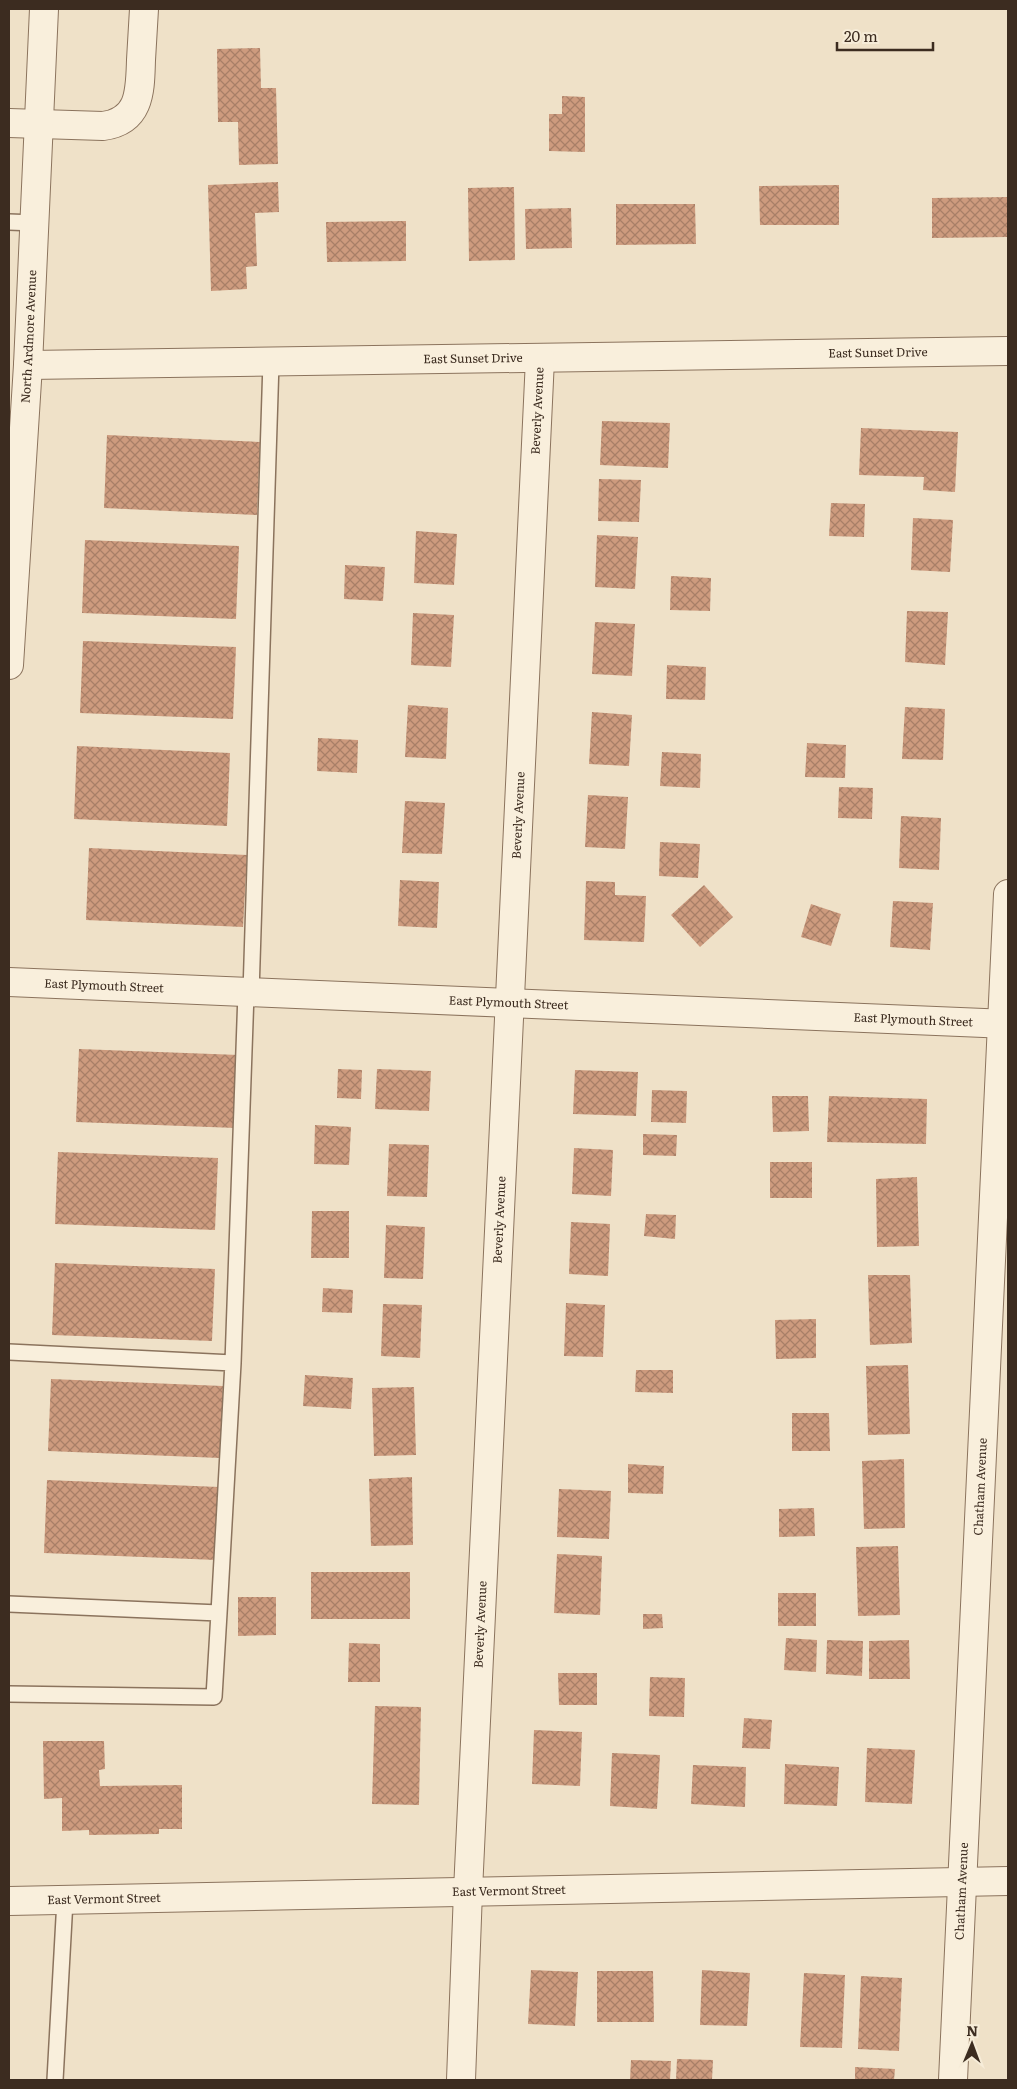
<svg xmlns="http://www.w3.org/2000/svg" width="1017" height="2089" font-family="Literata,serif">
	<defs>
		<pattern id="building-cross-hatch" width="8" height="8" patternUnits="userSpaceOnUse" patternTransform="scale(1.25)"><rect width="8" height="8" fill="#cd9b7e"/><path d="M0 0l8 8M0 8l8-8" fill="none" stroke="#a87f67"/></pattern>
	</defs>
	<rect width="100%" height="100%" fill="#efe1c8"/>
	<!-- building -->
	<path fill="url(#building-cross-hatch)" d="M260,48L261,88H276L278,164L239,165L238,122H218L217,49Z
		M562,96L585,97V152L549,151V114H562Z
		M278,182L279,212L255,213L257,266L246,267L247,289L211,291L208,185Z
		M839,185V225H760L759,186Z
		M514,187L515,260L469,261L468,188Z
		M1008,197V237L932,238V198Z
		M616,204H695L696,244L616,245Z
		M571,208L572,248L526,249L525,209Z
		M406,221V261L327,262L326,222Z
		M602,421L670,423L668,468L600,465Z
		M861,428L958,432L955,492L923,490L924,477L859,475Z
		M107,435L260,442L257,515L104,508Z
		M599,479L641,480L639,522L598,521Z
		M831,503L865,504L864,537L829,536Z
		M913,518L953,520L950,572L911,570Z
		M416,531L457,534L454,585L414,583Z
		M597,535L638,537L635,589L595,587Z
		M85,540L239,546L236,619L82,613Z
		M345,565L385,567L383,601L344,599Z
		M671,576L711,578L710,611L670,610Z
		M907,611L948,612L945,665L905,662Z
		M413,613L454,615L451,667L411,665Z
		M595,622L635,624L632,676L592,674Z
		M83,641L236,647L233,719L80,713Z
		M667,665L706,667L705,700L666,699Z
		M408,705L448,708L446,759L405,757Z
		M905,707L945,709L943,760L902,759Z
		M592,712L632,715L629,766L589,764Z
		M318,738L358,740L357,773L317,771Z
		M807,743L846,745L845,778L805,777Z
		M77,746L230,753L227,826L74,819Z
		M662,752L701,754L700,788L660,786Z
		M839,787L873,788L872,819L838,818Z
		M588,795L628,797L625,849L585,847Z
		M405,801L445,803L442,854L402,853Z
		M901,816L941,818L939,870L899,868Z
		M660,842L700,844L698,878L659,876Z
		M89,848L247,855L243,927L86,920Z
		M400,880L439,882L437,928L398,926Z
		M586,881L615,882V895L646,896L644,942L584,940Z
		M704,885L733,917L700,947L671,915Z
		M893,901L933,903L930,950L890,947Z
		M811,904L841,914L831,946L801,937Z
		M79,1049L239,1055L236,1128L76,1122Z
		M338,1069L362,1070L361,1099L337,1098Z
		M377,1069L431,1071L429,1111L375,1109Z
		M575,1070L638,1072L636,1116L573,1114Z
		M652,1090L687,1091L686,1123L651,1122Z
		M772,1096H808L809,1131L773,1132Z
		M829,1096L927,1099L926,1144L827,1142Z
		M315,1125L351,1127L349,1165L314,1164Z
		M643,1134L677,1135L676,1156L643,1155Z
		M389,1144L429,1145L427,1197L387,1196Z
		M574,1148L613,1150L611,1196L572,1194Z
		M58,1152L218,1158L215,1230L55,1224Z
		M770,1162H812V1198H770Z
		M917,1177L919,1246L877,1247L876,1179Z
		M312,1211H349V1258H311Z
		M646,1214L676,1215L675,1239L644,1236Z
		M571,1222L610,1224L608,1276L569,1274Z
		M386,1225L425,1227L423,1279L384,1278Z
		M55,1263L215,1269L212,1341L52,1335Z
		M868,1275H910L912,1343L870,1345Z
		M323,1288L353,1290L352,1313L322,1312Z
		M566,1303L605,1305L603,1357L564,1356Z
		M383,1304L422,1305L420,1358L381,1356Z
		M816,1319V1358L776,1359L775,1320Z
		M908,1365L910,1434L868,1435L866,1366Z
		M636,1370H673V1393L635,1392Z
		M305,1375L353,1378L351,1409L303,1406Z
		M51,1379L223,1386L220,1458L48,1451Z
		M414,1387L416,1455L374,1456L372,1388Z
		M792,1413H829L830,1451H792Z
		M904,1459L905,1528L864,1529L862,1461Z
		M628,1464L664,1466L663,1494L628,1493Z
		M412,1477L413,1545L371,1546L369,1479Z
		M47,1480L219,1487L216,1560L44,1553Z
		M559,1489L611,1491L609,1539L557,1537Z
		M814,1508L815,1536L779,1537V1509Z
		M898,1546L900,1615L858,1616L856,1547Z
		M557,1554L602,1556L600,1615L554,1613Z
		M311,1572H410V1619H311Z
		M778,1593H816V1626H778Z
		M238,1597H276V1635L238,1636Z
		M643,1614H662L663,1628L643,1629Z
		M786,1638L817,1640L816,1672L784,1670Z
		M827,1640L863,1641L862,1676L826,1674Z
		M909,1640L910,1679H869V1641Z
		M349,1643L380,1644V1682H348Z
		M558,1673H597V1705H559Z
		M650,1677L685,1678L684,1717L649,1716Z
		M375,1706L421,1707L419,1805L372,1804Z
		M744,1718L772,1720L770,1749L742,1748Z
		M534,1730L582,1732L580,1786L532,1784Z
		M43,1741H104L105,1769L99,1770L100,1786L182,1785V1829H159V1834L89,1835V1830L62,1831V1798L44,1799Z
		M867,1748L915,1750L912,1804L865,1802Z
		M612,1753L660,1755L657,1809L610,1806Z
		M785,1764L839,1767L837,1806L784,1804Z
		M693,1765L746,1767L745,1807L691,1804Z
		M531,1970L578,1972L575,2026L528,2024Z
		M702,1970L750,1973L747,2026L700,2025Z
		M597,1971H653L654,2022H597Z
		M804,1973L845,1975L842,2048L800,2047Z
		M861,1976L902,1978L899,2051L858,2049Z
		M677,2059L713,2060L712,2080H676Z
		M631,2060L671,2061L670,2080H630Z
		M855,2067L895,2069L894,2080H855Z"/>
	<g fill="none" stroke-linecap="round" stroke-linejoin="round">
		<defs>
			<path id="lane" d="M9,222L35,223
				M251,993L271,362
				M9,1352L233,1363L246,993
				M9,1604L219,1613L214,1697L9,1694
				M219,1613L233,1363
				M55,2080L65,1900"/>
			<g id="street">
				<path d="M9,123L103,126C141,121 140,90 141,60C142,43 143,26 144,9"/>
				<path id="s1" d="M28,365L1008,351"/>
				<path id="s2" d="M9,665L28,365L44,9"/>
				<path id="s3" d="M9,982L1008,1024"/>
				<path id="s4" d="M9,1901L1008,1881"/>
				<path id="s5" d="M461,2080L468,1891L540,359"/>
				<path id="s6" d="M953,2080L1008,894"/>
			</g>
		</defs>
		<!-- lane casing -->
		<use href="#lane" stroke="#8b735d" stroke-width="18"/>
		<!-- street casing -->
		<use href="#street" stroke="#8b735d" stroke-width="30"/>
		<!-- lane -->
		<use href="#lane" stroke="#f9efdc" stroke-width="15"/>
		<!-- street -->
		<use href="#street" stroke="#f9efdc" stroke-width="28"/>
	</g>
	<g text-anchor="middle" stroke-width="4" stroke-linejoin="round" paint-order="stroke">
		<!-- street labels -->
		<g font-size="12" fill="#3c2c20" stroke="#f6ecd8">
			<text dy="4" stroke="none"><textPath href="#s2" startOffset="329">North Ardmore Avenue</textPath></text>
			<text dy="4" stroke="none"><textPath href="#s1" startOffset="850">East Sunset Drive</textPath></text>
			<text dy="4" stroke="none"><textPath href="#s1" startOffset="445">East Sunset Drive</textPath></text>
			<text dy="4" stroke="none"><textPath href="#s5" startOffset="1671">Beverly Avenue</textPath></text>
			<text dy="4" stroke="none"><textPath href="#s5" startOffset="1266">Beverly Avenue</textPath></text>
			<text dy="4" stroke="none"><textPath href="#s3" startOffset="95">East Plymouth Street</textPath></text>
			<text dy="4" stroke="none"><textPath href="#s3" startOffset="500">East Plymouth Street</textPath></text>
			<text dy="4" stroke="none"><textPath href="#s3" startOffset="905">East Plymouth Street</textPath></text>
			<text dy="4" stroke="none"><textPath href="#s5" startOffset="861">Beverly Avenue</textPath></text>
			<text dy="4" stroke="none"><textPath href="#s6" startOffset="594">Chatham Avenue</textPath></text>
			<text dy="4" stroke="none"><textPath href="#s5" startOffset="456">Beverly Avenue</textPath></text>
			<text dy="4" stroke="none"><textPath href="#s4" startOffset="500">East Vermont Street</textPath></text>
			<text dy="4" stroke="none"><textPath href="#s6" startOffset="189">Chatham Avenue</textPath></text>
			<text dy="4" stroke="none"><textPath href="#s4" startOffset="95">East Vermont Street</textPath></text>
		</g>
	</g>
	<!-- border -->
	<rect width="1017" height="2089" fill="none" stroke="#3c2c20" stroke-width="20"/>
	<!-- north arrow -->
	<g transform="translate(972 2044) rotate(1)" stroke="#f6ecd8" stroke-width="4" paint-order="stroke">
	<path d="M0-4L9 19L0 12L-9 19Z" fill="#3c2c20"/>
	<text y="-8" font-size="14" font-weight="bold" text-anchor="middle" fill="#3c2c20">N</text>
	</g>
	<!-- scale -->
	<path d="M837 42v8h96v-8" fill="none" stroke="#3c2c20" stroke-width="2.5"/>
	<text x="844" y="42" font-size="15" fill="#3c2c20" stroke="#f6ecd8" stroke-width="4" paint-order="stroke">20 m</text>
</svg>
